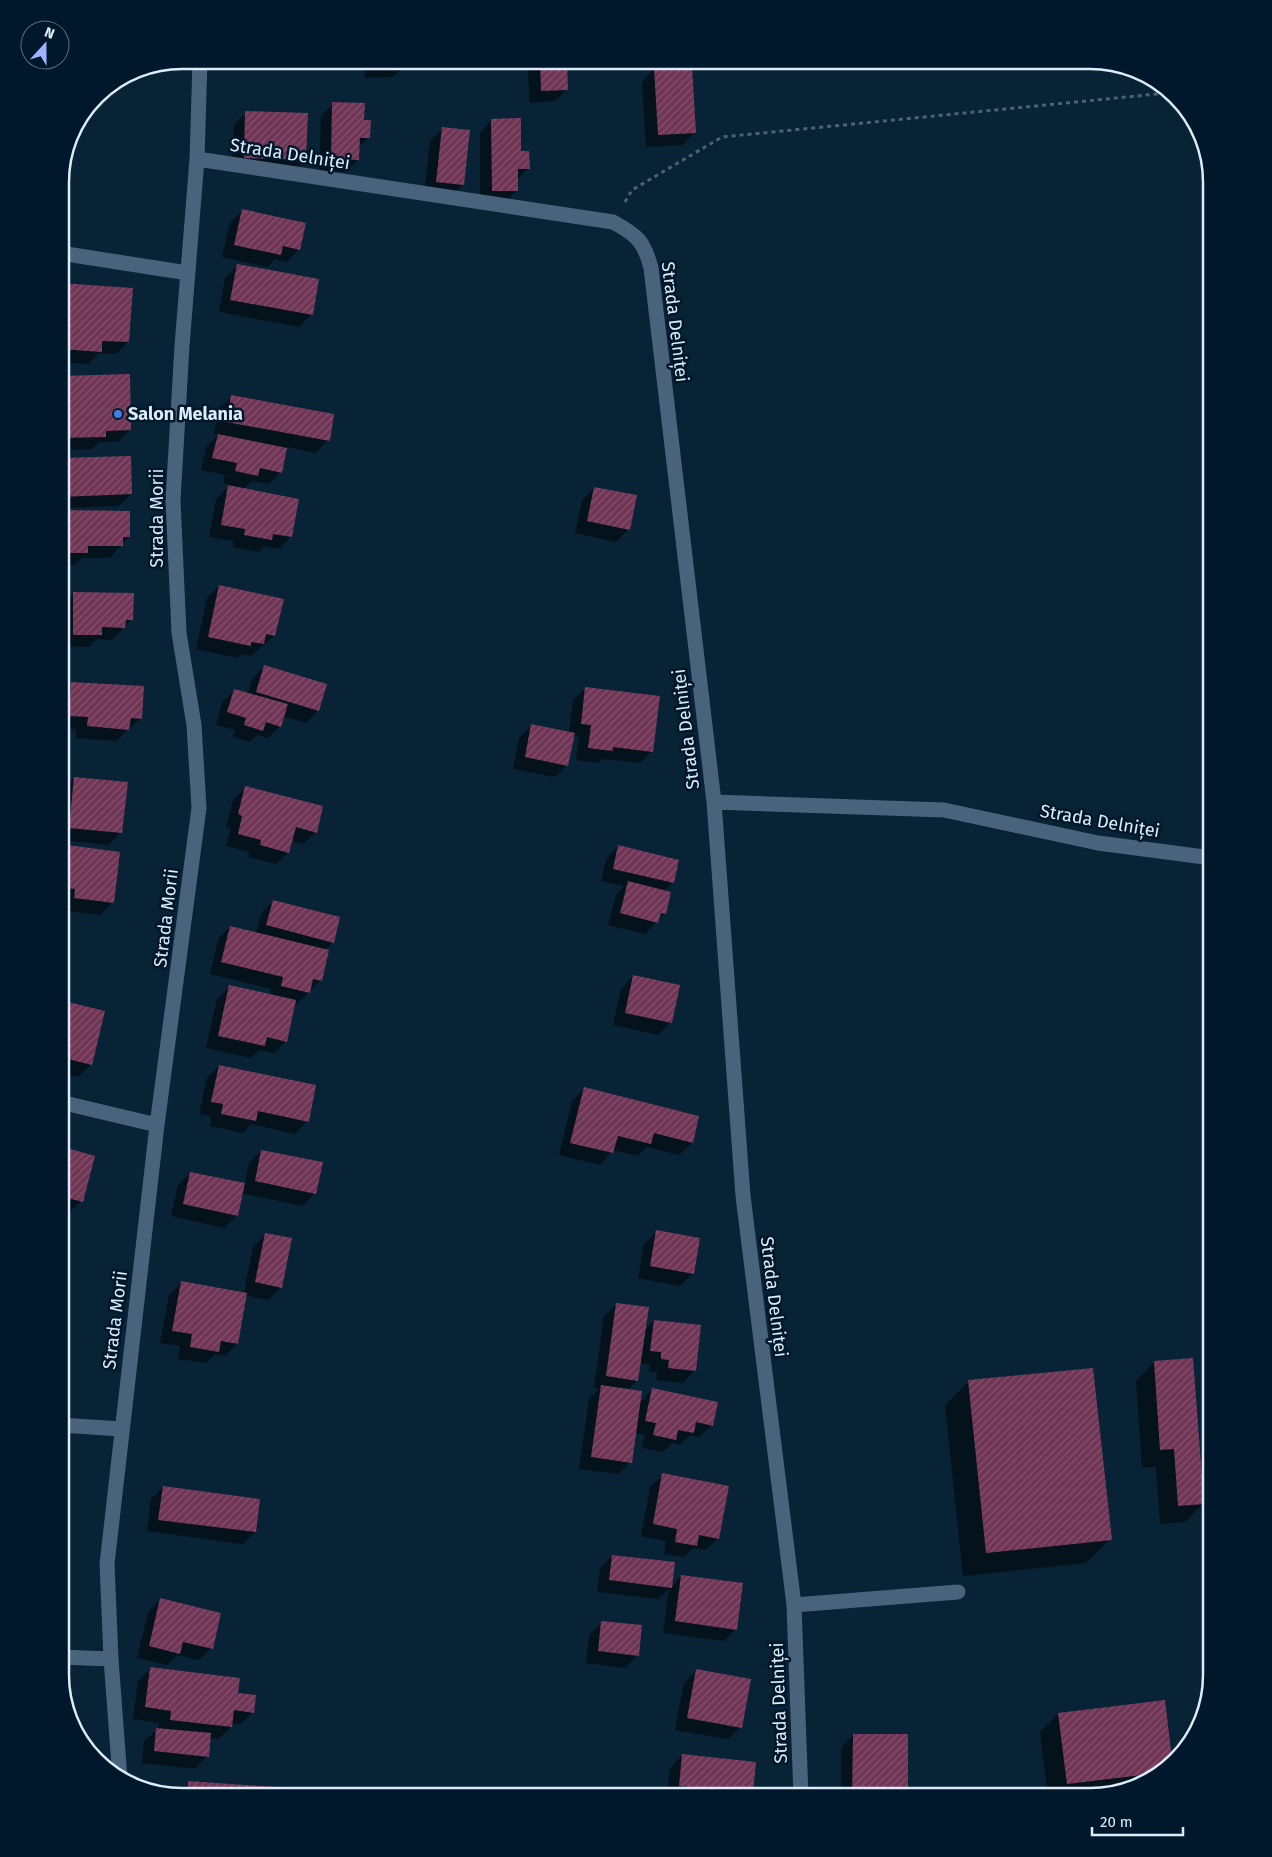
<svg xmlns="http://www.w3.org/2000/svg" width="1272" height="1857" font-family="'Fira Sans',sans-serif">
	<defs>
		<pattern id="building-hatch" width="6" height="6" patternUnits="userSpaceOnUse" patternTransform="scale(1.25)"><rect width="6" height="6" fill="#703555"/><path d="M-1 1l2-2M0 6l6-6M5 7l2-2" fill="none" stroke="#84526e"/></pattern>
	</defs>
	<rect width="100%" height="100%" fill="#082236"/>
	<!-- shadow -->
	<path fill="#0007" d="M365,60H406V65L393,77L365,78Z
		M414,60H465L463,62Z
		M527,60H574L566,69L567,89L555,101L530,103Z
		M691,67L695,132L683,145L646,147L642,82L654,69Z
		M333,104L363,121L369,137L358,148V160L346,172L319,171L321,116Z
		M246,112L305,160L293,172L232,170L234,125Z
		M492,120L520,153L528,168L517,180V190L505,202L480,203V133Z
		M442,129L463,185L451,197L424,194L430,141Z
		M69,135L70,161L61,169Z
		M242,211L299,249L287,262L275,259L268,267L222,257L230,223Z
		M237,266L311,315L299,327L219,312L225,278Z
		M60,284L128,342L116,354L99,353L88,364L60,362Z
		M60,377L130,429L118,442H99L92,449L60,450Z
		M231,397L328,440L316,453L286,447L281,472L269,484L252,481L243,489L291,536L279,549L264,546L259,552L233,547V541L209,537L216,499L230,485L223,483L225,475L201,470L206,447L218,435L214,434L219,409Z
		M60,460L131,494L119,506L60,508Z
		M594,488L629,529L616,542L575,533L582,500Z
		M60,511L128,537L110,558H82L74,565H60Z
		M219,586L274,636L251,656L241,654L237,658L196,649L207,598Z
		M74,593L132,619L112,640L96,639L89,647L61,646L62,605Z
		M264,667L318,710L306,723L283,716L280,726L268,738L257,735L250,742L233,737L235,730L216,725L222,702L235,690L248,694L252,679Z
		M72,683L141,718L116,741L76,738V729L60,728V695Z
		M586,688L652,751L640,763L603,759L599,763L576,760L579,737L573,736L567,765L555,777L513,769L519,738L532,725L569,733L573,700Z
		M75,778L121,832L109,845L60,840L62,790Z
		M246,787L316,832L303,844L291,841L288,852L276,864L248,857L250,852L226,846L231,828L226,827L233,800Z
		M60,846L119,853L112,903L100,915L62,910L64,901L60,900Z
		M618,846L672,883L664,891L665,913L645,934L608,925L616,895L624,886L601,881L606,859Z
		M273,901L333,942L325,950L321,980L296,1005L294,1004L286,1041L274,1053L259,1050L251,1058L206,1048L217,999L229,987L270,996L271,989L210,974L218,939L230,927L256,933L261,914Z
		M633,976L670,1022L658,1035L613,1025L621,989Z
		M60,1002L91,1065L78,1077L60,1072Z
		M219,1066L307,1121L295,1134L251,1124L243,1133L210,1126L211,1116L199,1114L207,1078Z
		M584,1089L692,1143L679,1155L647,1147L638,1156L613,1150L600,1165L559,1155L572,1101Z
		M60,1147L81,1201L69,1213L60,1211Z
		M261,1151L315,1193L303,1206L241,1193L237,1215L224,1228L171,1216L178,1185L190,1173L245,1184L249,1163Z
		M656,1232L693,1273L680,1286L638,1278L644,1244Z
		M266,1234L281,1287L268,1300L245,1295L237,1343L225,1356L215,1354L206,1363L178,1359L180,1346L160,1343L169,1295L181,1283L244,1293L253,1247Z
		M617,1304L644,1331L654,1321L695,1370L683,1383L656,1380L657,1372L649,1371L650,1364L640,1363L637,1380L628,1390L639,1403L653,1389L712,1425L699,1437L690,1435L680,1445L672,1443L663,1452L642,1448L645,1435L634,1433L630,1462L618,1474L579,1469L589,1399L599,1389L594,1388L604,1316Z
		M1154,1362L1203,1504L1185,1522L1160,1524L1156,1467H1142L1136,1381Z
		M969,1381L1110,1539L1086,1563L963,1576L945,1405Z
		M663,1475L718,1538L706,1550L693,1548L684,1557L664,1554L666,1541L641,1536L650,1487Z
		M163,1487L255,1532L243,1544L147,1531L151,1499Z
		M612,1556L671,1587L681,1576L736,1629L724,1641L663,1633L669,1589L658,1599L597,1592L600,1568Z
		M160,1600L211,1648L199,1660L177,1655L167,1665L137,1658L148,1612Z
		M602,1622L638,1655L625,1668L586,1663L589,1635Z
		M150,1669L237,1694L253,1712L240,1724L231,1723V1727L219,1739L210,1738L207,1756L195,1769L142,1763L144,1741L158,1729L159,1723L133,1719L138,1681Z
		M696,1671L741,1727L728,1739L675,1730L684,1683Z
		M1164,1701L1171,1760L1151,1781L1091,1797H1048L1040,1732L1058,1714Z
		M853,1735L906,1797H841V1748Z
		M682,1756L752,1794L748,1797H667L670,1768Z
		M188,1783L288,1797H174Z"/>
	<!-- building -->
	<path fill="url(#building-hatch)" d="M377,60H407V65L377,66Z
		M540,60H575L567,62L568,90L541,91Z
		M692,66L696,133L658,135L654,68Z
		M332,102L365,103L364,120H371L370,138H360L359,160L331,159Z
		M245,111L308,113L306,160L244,158Z
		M521,118V151H529L530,169H518V191H492L491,119Z
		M442,127L470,130L464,185L436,182Z
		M72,131L71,162L63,161L69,135Z
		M242,209L306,223L300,250L283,246L281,255L234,245Z
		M237,264L319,279L313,315L230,300Z
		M60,283L133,288L129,342L102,341V352L60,349Z
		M130,374L131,430L106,431V437L60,438V376Z
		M231,395L334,414L330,441L226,422Z
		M218,434L287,448L282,473L260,468L258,476L235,471L237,463L212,458Z
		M131,456L132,494L60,497V458Z
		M228,485L299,499L292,537L273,534L272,540L244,535L245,529L221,525Z
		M594,487L637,495L630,530L587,521Z
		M60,510L130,511V537H123V546H88V553H60Z
		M219,585L284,599L275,636L266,634L264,644L251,642V646L208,637Z
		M73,592L134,593L133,620H126L125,628L102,627V635H73Z
		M264,665L327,684L319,711L256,692Z
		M71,682L144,686L142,719L131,718L129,730L87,726L88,717L69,716Z
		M585,687L660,696L653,752L613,747V751L588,748L591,725L581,724Z
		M234,689L288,704L281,727L266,722L263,731L244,725L246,718L227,712Z
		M531,724L575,733L568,766L525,757Z
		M74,777L128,782L122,833L69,828Z
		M245,786L323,806L317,833L296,827L289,853L260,845L261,840L238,834L242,816L238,814Z
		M60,844L120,852L114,903L74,898L75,889L60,887Z
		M618,845L679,860L674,883L613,869Z
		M628,881L671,892L666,914L661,913L658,923L620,913Z
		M273,900L340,917L334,943L266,925Z
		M230,926L329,950L322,981L313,979L310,993L281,986L283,977L221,962Z
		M633,975L680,985L672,1023L625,1013Z
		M229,985L296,1000L287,1042L267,1037L265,1046L218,1036Z
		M60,1000L105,1011L92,1065L60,1057Z
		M219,1065L316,1085L309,1122L258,1111L256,1121L221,1114L223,1104L211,1102Z
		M584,1087L699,1116L693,1143L654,1133L651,1144L618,1136L613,1153L570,1143Z
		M60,1146L95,1156L83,1202L60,1196Z
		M261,1150L323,1162L316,1194L255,1181Z
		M190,1172L245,1183L238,1216L183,1204Z
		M656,1230L700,1238L694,1274L650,1266Z
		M265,1233L292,1238L282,1288L255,1282Z
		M181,1281L247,1293L238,1344L221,1341L219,1352L190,1347L192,1334L172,1331Z
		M616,1303L649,1307L638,1381L606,1376Z
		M654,1320L701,1325L696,1371L668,1368L669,1360L661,1359V1352L650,1351Z
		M1193,1358L1204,1504L1178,1506L1174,1449L1160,1450L1154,1361Z
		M1093,1368L1112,1540L986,1553L968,1380Z
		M601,1385L642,1391L632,1463L591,1457Z
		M652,1388L718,1402L713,1426L696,1422L694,1433L678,1430L676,1440L653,1435L656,1423L645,1421Z
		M60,1468L69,1469L66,1493L60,1492Z
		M662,1473L729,1486L719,1539L699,1535L697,1546L675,1542L677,1529L653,1524Z
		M163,1486L260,1499L256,1532L158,1520Z
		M60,1526H64L62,1546L60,1545Z
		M612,1555L675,1562L672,1588L609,1580Z
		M681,1575L743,1583L737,1630L675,1621Z
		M160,1598L221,1613L213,1649L183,1642L180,1654L149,1646Z
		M601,1621L642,1625L639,1656L598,1651Z
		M150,1667L240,1678L238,1693L256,1695L254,1713L234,1710L232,1727L170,1720L171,1711L145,1707Z
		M696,1669L751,1679L742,1728L687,1718Z
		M1165,1700L1172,1759L1159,1773L1067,1784L1058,1713Z
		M156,1728L211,1733L209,1757L154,1751Z
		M853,1734H908V1797H852Z
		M682,1754L756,1762L753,1794L679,1786Z
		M188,1781L290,1788L289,1797H187Z"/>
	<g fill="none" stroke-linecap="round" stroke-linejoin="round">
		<!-- path -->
		<path stroke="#4b6274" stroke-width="3" stroke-dasharray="4 4" stroke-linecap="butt" d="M625,202L632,190L722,137L1167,93"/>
		<!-- service -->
		<path stroke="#48637b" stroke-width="15" d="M794,1605L958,1592"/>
		<!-- minor -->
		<path stroke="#48637b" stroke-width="15" d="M197,159L613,222C637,235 644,241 651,268L714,802L743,1196L794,1605L801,1797
			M60,253L188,273
			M714,802L944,810L1098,843L1212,858
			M60,1102L157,1125
			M60,1425L121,1429
			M60,1657L111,1659
			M120,1779L111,1659L107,1564L157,1125L199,808L194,725L179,633L173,500L182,346L197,159L200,60"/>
	</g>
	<!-- markers -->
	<circle fill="#3f7fe0" stroke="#01182c" stroke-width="2" cx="118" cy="414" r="5"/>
	<g text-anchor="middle" stroke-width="5" stroke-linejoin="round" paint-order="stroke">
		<!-- street labels -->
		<g font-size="18" fill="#dcecf9" stroke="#01182c">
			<text transform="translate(290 154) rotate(9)" y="6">Strada Delniței</text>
			<text transform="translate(675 322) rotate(83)" y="6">Strada Delniței</text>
			<text transform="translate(157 518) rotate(-90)" y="6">Strada Morii</text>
			<text transform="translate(686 729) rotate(-97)" y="6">Strada Delniței</text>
			<text transform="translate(1100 821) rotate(10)" y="6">Strada Delniței</text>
			<text transform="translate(166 918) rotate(-83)" y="6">Strada Morii</text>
			<text transform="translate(774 1297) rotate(83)" y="6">Strada Delniței</text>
			<text transform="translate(115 1320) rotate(-83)" y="6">Strada Morii</text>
			<text transform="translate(779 1703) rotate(-92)" y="6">Strada Delniței</text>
		</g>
		<!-- poi labels -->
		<g font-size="18" font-weight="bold" fill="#dcecf9" stroke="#01182c" text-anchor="start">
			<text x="128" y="420">Salon Melania</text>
		</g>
	</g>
	<!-- crop -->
	<path d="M0 0H1272V1857H0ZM182 69H1090A113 113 0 0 1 1203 182V1675A113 113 0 0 1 1090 1788H182A113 113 0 0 1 69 1675V182A113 113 0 0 1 182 69Z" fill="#01182c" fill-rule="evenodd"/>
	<path fill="none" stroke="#dcecf9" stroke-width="2.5" d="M182 69H1090A113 113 0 0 1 1203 182V1675A113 113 0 0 1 1090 1788H182A113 113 0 0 1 69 1675V182A113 113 0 0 1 182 69Z"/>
	<!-- north arrow -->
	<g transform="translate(45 45) rotate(21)"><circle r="24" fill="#01182c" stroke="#596d7e"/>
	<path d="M0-4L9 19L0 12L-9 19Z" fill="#9fb3fd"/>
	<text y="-8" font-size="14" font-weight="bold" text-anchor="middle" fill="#dcecf9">N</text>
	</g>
	<!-- scale -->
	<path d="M1092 1827v8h91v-8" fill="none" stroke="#dcecf9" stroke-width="2.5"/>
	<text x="1100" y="1827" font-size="15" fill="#dcecf9" stroke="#01182c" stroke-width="4" paint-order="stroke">20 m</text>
</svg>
